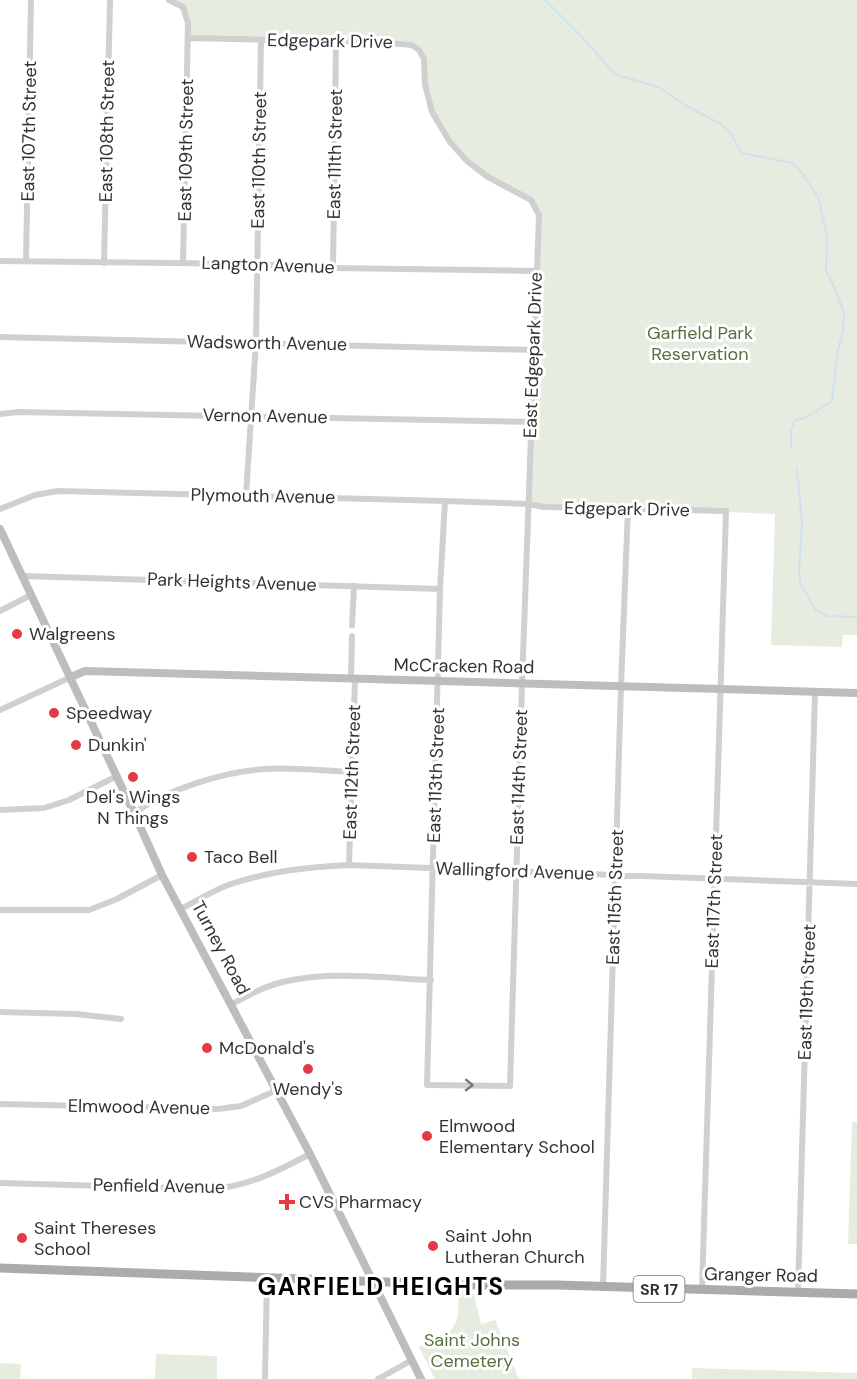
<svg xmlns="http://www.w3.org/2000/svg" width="857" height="1379" font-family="'DM Sans',sans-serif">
	<rect width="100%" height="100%" fill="#fff"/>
	<!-- green -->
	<path fill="#e6ecdf" d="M169,0H857V635H843L842,647L771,645L775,514L528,504L539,215L536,206L488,177L467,161L432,112L424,59L412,45L188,38L183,7Z
		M852,1122H857V1244H848Z
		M458,1291H473L481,1324L495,1320L519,1379H435L419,1347C454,1332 460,1331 458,1291Z
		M156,1354L217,1356V1379H155Z
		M0,1363L21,1364L20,1379H0Z
		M692,1368L857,1373V1379H692Z"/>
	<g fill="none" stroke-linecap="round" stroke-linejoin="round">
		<!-- stream -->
		<path stroke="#cfe2ee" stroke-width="2" d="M545,0L580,35L615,74L660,88L683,104L719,123L729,131L742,153L792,163L799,169L818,197L827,236L826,271L835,288L844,313L843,330L838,350L832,401L807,417L795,420L791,430V447
			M797,469L802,523L799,570L800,583L816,610L827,616L857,617"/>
		<!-- street -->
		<path stroke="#d0d0d0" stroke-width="6" d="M169,0L183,7L188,23L183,263
			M188,38L377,42L412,45L419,50L424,59L425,84L432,112L450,142L467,161L488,177L531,200L539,215L522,684L510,1086L427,1085L440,589L445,501
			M0,261L258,264L333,268L536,271
			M26,261L31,0
			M104,263L110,0
			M333,268L336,41
			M0,337L534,350
			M0,414L18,412L531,422
			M246,495L256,342L261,40
			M0,509L35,495L58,491L445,501L528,504L544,507L726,511L702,1290
			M23,576L440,589
			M0,611L31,595
			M352,625L354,586
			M351,679L352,636
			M0,710L71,677
			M0,810L44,808L69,800L117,776
			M134,813C168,789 223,772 264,769C293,767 323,771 352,772
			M349,865L355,679
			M181,909C197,901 213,890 231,884C270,871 308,867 349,865L857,884
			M0,910H89L117,899L162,875
			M232,1004C249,995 267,985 287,981C333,971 384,978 431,980
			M0,1012L76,1014L121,1019
			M0,1104L218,1109L241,1106L275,1091
			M0,1183L212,1189C249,1186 278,1171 310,1154
			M603,1287L621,686L628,508
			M798,1292L815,692
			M265,1379L267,1277
			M378,1379L412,1360"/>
		<!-- secondary -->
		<path stroke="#bdbdbd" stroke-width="8" d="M0,529L134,813L162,875L310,1154L421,1379
			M71,677L85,671L857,693"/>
		<!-- primary -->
		<path stroke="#ababab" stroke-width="9" d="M0,1268L469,1285H557L857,1294"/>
	</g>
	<!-- one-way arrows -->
	<defs><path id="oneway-chevron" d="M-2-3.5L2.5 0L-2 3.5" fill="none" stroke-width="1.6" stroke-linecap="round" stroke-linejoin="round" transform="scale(1.5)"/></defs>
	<use stroke="#7a7a7a" href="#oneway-chevron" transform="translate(469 1085) rotate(1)"/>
	<!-- markers -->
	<g fill="#e63946" stroke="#fff" stroke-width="2">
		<circle cx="17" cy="634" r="6"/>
		<circle cx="54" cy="713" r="6"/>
		<circle cx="76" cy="745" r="6"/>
		<circle cx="133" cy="777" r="6"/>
		<circle cx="192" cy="857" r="6"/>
		<circle cx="207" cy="1048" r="6"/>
		<circle cx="308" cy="1069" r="6"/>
		<circle cx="427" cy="1136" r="6"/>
		<path d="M284 1193h6v6h6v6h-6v6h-6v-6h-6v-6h6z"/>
		<circle cx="22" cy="1238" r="6"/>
		<circle cx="433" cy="1246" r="6"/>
	</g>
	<g text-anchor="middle" stroke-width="6" stroke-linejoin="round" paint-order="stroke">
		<!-- shield labels -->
		<rect fill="#fff" stroke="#707070" stroke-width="1.5" x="633.5" y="1276" width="51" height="26" rx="4.5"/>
		<g font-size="16" font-weight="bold" fill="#333">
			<text x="659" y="1295">SR 17</text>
		</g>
		<!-- street labels -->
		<g font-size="18" fill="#333" stroke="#fff">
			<text transform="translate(330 41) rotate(1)" y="6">Edgepark Drive</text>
			<text transform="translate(29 131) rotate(-89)" y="6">East 107th Street</text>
			<text transform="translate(107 131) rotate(-89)" y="6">East 108th Street</text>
			<text transform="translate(186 150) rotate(-89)" y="6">East 109th Street</text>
			<text transform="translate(335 154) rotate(-89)" y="6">East 111th Street</text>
			<text transform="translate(259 160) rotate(-89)" y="6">East 110th Street</text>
			<text transform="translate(268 265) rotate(2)" y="6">Langton Avenue</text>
			<text transform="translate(267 343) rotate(1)" y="6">Wadsworth Avenue</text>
			<text transform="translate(533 355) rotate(-88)" y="6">East Edgepark Drive</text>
			<text transform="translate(265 416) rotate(1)" y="6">Vernon Avenue</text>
			<text transform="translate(263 496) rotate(1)" y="6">Plymouth Avenue</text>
			<text transform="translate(627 509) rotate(1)" y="6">Edgepark Drive</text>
			<text transform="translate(232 582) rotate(2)" y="6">Park Heights Avenue</text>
			<text transform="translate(464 666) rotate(1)" y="6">McCracken Road</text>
			<text transform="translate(352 772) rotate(-88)" y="6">East 112th Street</text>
			<text transform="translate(436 775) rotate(-88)" y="6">East 113th Street</text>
			<text transform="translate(519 777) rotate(-88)" y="6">East 114th Street</text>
			<text transform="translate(515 871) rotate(2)" y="6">Wallingford Avenue</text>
			<text transform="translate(615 897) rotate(-88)" y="6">East 115th Street</text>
			<text transform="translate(714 901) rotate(-88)" y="6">East 117th Street</text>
			<text transform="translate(221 948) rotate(62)" y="6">Turney Road</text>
			<text transform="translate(807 992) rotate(-88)" y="6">East 119th Street</text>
			<text transform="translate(139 1107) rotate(1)" y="6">Elmwood Avenue</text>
			<text transform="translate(159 1186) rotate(1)" y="6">Penfield Avenue</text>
			<text transform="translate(761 1275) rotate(1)" y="6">Granger Road</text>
		</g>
		<!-- park labels -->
		<g font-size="18" fill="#56703f" stroke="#fff">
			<text x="700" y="339">Garfield Park<tspan x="700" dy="21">Reservation</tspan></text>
			<text x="472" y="1346">Saint Johns<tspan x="472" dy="21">Cemetery</tspan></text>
		</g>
		<!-- poi labels -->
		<g font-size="18" fill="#333" stroke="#fff" text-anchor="start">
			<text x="29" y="640">Walgreens</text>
			<text x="66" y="719">Speedway</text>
			<text x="88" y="751">Dunkin'</text>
			<text x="133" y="803" text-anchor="middle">Del's Wings<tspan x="133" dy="21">N Things</tspan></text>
			<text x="204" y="863">Taco Bell</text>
			<text x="219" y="1054">McDonald's</text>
			<text x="308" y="1095" text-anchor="middle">Wendy's</text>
			<text x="439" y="1132">Elmwood<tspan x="439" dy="21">Elementary School</tspan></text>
			<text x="299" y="1208">CVS Pharmacy</text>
			<text x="34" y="1234">Saint Thereses<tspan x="34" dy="21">School</tspan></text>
			<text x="445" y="1242">Saint John<tspan x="445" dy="21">Lutheran Church</tspan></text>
		</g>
		<!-- district labels -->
		<g font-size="24" font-weight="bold" letter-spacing="1.5" fill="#000" stroke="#fff">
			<text x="381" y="1295">GARFIELD HEIGHTS</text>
		</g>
	</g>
</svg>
